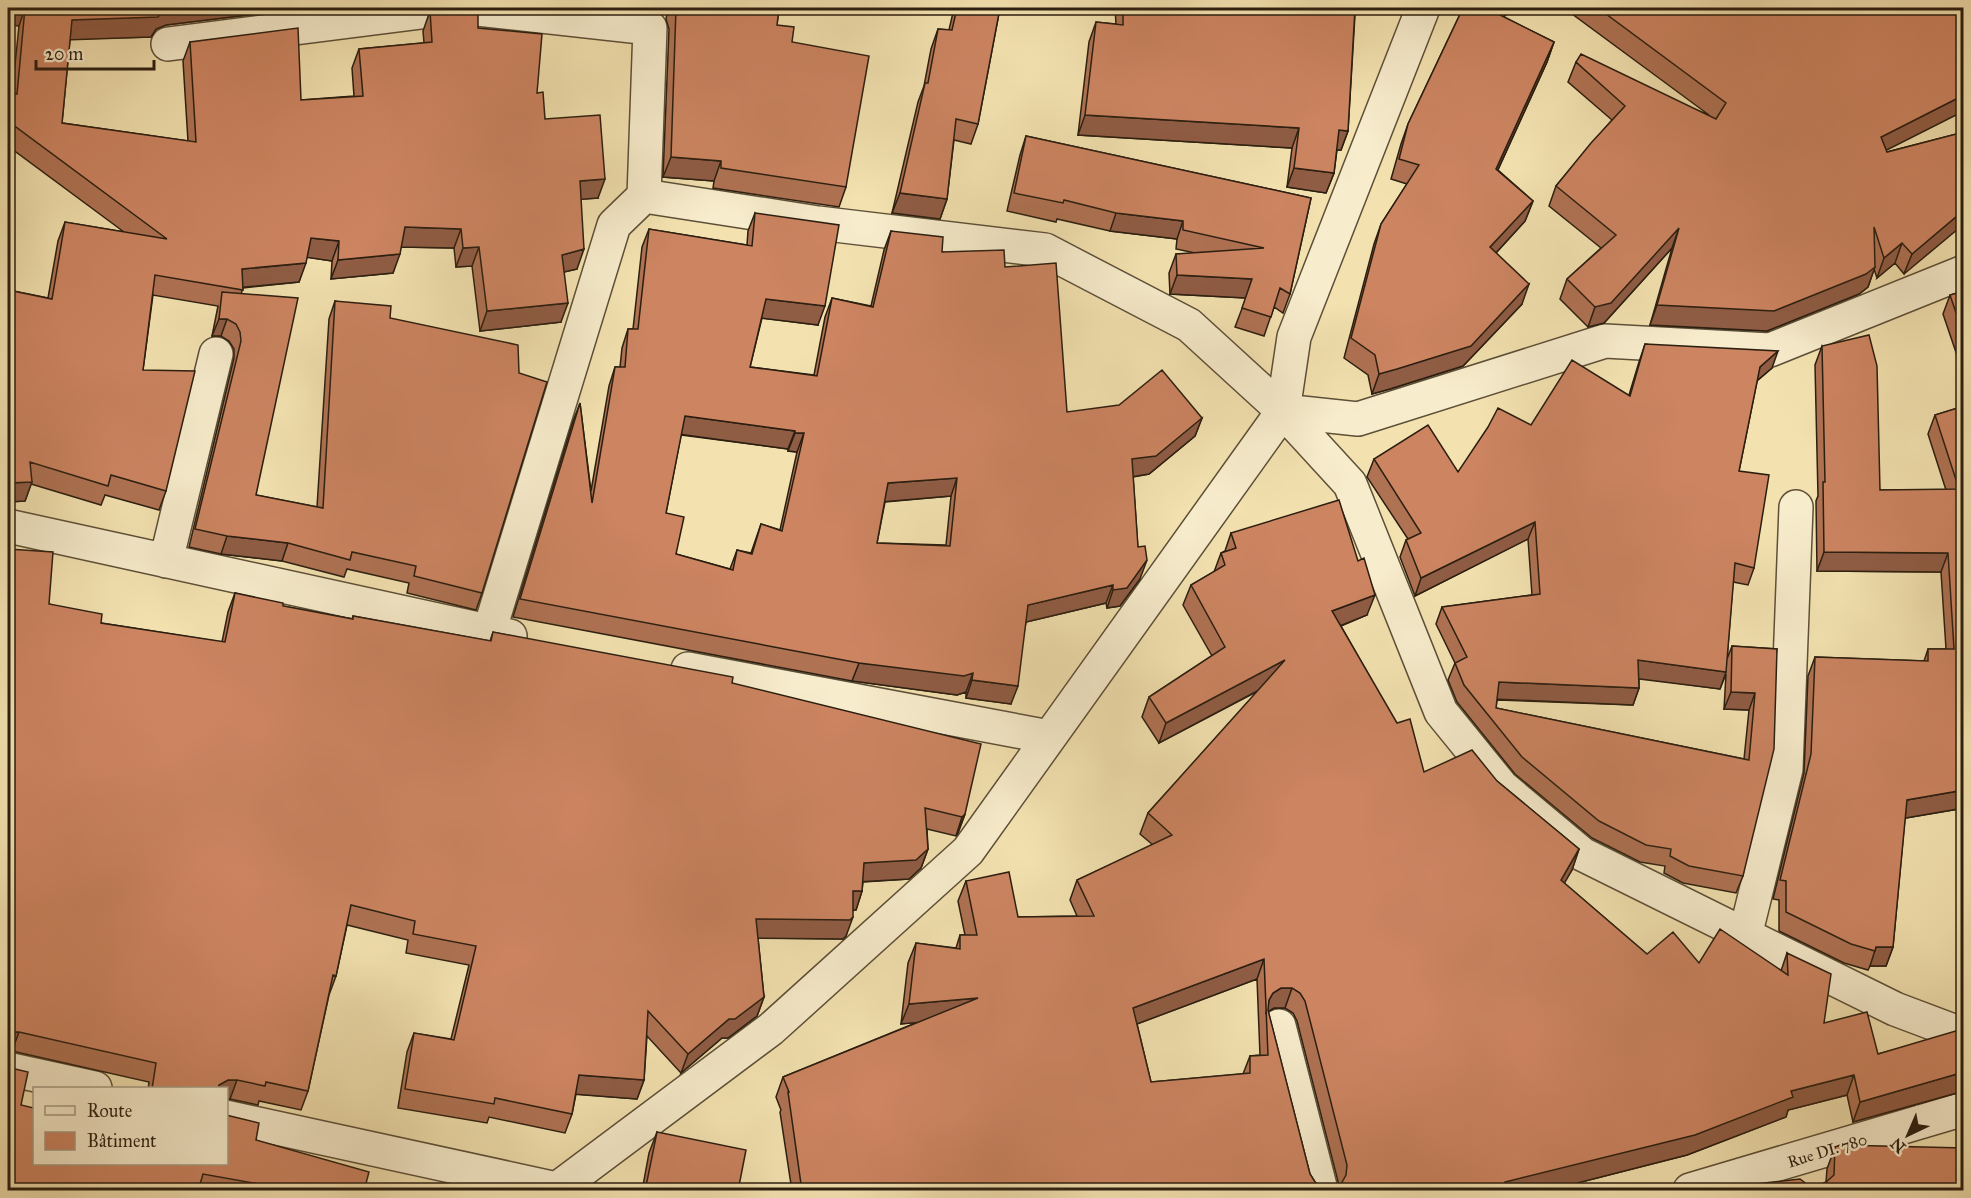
<svg xmlns="http://www.w3.org/2000/svg" width="1971" height="1198" font-family="'IM FELL Great Primer',serif">
	<rect width="100%" height="100%" fill="#f3e2b0"/>
	<filter id="stains"><feTurbulence type="fractalNoise" baseFrequency=".00333" numOctaves="4"/><feColorMatrix values="0 0 0 0 .2 0 0 0 0 .09 0 0 0 0 .02 0 0 0 .5 -.17"/></filter>
	<radialGradient id="worn" r=".72"><stop offset=".6" stop-color="#630" stop-opacity="0"/><stop offset="1" stop-color="#630" stop-opacity=".3"/></radialGradient>
	<g fill="none" stroke-linecap="round" stroke-linejoin="round">
		<defs>
			<path id="minor" d="M468,8L650,28L644,196
				M168,44L453,8
				M1283,411L1358,419L1605,341L1770,350L1964,272
				M8,526L510,636
				M166,561L216,354
				M489,632L614,225L644,196L818,223L1045,250L1189,325L1283,411L1350,484L1441,712L1502,787L1582,854L1895,1009L1964,1035
				M688,669L1049,737
				M1745,936L1786,769L1796,507
				M1279,1026L1321,1190
				M8,1069L95,1088
				M226,1117L557,1189L771,1029L968,851L1283,411L1294,337L1423,8
				M1690,1190L1964,1109"/>
		</defs>
		<!-- minor casing -->
		<use href="#minor" stroke="#5d4f38" stroke-width="36"/>
		<!-- minor -->
		<use href="#minor" stroke="#f7eccc" stroke-width="33"/>
	</g>
	<!-- wall -->
	<path fill="#af7253" stroke="#2b1e10" stroke-width="1.5" fill-rule="evenodd" d="M8,8H291L290,10L166,25L156,29L151,37L70,39L62,123L188,141L183,61L190,42L301,100L354,96L352,68L359,49L424,43L423,31L430,11L478,28L537,93L545,119L598,198L581,199L577,269L564,272L561,322L480,331L472,266L456,267L454,248L401,247L393,273L331,279L332,261L307,257L299,282L243,288L241,294L256,495L317,507L329,319L335,301L390,318L482,593L476,610L407,593L409,583L347,569L344,577L282,561L221,554L189,547L234,358V349L229,341L221,336H212L218,306L153,295L143,370L166,491L159,510L105,495L101,505L31,484L25,501L8,502V290L48,298L58,241L65,222L124,232L8,146V101H9L12,93L19,26Z
		M668,8H779L777,25L792,42L846,187L839,207L713,188L714,181L663,177L669,29L666,19Z
		M954,8H1000L978,124L971,144L954,140L947,199L940,219L892,213L918,102L924,86L931,49L938,29L949,30Z
		M1115,8H1358L1355,15L1348,131L1341,150H1337L1334,173L1326,193L1287,187L1292,148L1078,135L1089,42L1096,22L1116,24Z
		M1456,8H1511L1504,17L1554,42L1547,62L1498,170L1533,201L1525,221L1496,253L1522,304L1463,366L1390,389L1372,394L1368,375L1344,358L1374,244L1381,224L1407,184L1391,179L1401,144L1408,124L1461,12L1456,9Z
		M1564,8H1964L1886,150L1887,152L1964,132L1904,274L1895,263L1877,278L1874,269L1868,287L1859,294L1767,331L1650,325L1672,248L1604,323L1588,327L1560,299L1567,279L1601,248L1549,206L1556,186L1612,120L1568,82L1576,62L1709,115Z
		M1026,136L1311,198L1290,294L1283,313L1274,307L1264,336L1235,327L1246,298L1170,294L1169,273L1176,254L1195,253L1176,249L1177,239L1110,231L1057,219L1056,222L1007,211L1020,155Z
		M755,213L818,325L762,318L750,367L814,375L825,317L832,298L871,306L884,250L891,231L942,252L1005,267L1067,412L1202,418L1195,436L1149,474L1133,477L1140,579L1120,606L1107,608L1106,603L1026,622L1011,704L966,698V692L957,695L852,681L513,617L573,421L580,403L591,491L609,386L615,367H620L622,348L628,329H633L642,247L649,229L747,245L748,231ZM681,435L788,449V451L797,452L780,530L761,524L751,553L737,550L730,569L676,554L666,513ZM951,496L946,545L877,543L885,502Z
		M1964,291V376L1943,314L1950,295Z
		M1645,344L1772,368L1757,381L1739,471L1754,568L1748,585L1733,582L1727,659L1732,646L1777,649L1743,876L1736,893L1683,883L1664,873L1665,866L1640,862L1592,838L1515,774L1457,702L1448,680L1455,663L1436,624L1442,607L1532,595L1528,539L1415,596L1400,557L1406,540L1408,539L1367,477L1374,459L1458,472L1531,425L1629,395L1639,362ZM1726,674L1724,709L1749,710L1744,759L1496,708L1497,700L1633,705L1639,688V678L1720,689Z
		M1822,346L1880,490H1946L1928,434L1935,415L1964,406V808L1905,818L1893,947L1886,966H1870L1868,970L1844,963L1779,931V900L1773,899L1804,773L1808,676L1815,657L1924,661L1928,649H1946L1941,572L1817,571L1816,501L1818,496L1815,365Z
		M1231,533L1367,615L1341,626L1424,772L1497,781L1579,849L1572,870L1564,883L1647,954L1699,963L1781,971L1787,953L1824,1023L1878,1054L1964,1031V1091L1853,1122L1847,1095L1788,1110L1786,1117L1687,1155L1546,1191H792L780,1112L781,1110L776,1097L783,1077L918,1022L901,1024L908,963L916,943L956,948L960,935H965L958,901L966,881L1018,917L1077,916L1070,900L1077,880L1153,845L1140,834L1148,813L1258,691L1159,743L1142,717L1149,697L1212,656L1183,605L1191,585L1214,572L1221,553L1225,551ZM1257,979L1260,1055L1250,1056L1243,1074L1151,1082L1137,1024ZM1274,1008H1285L1293,1013L1297,1021L1339,1185L1332,1188H1323L1315,1182L1310,1174L1268,1011Z
		M8,549L49,604L101,623L222,642L228,612L235,593L283,606L352,619L353,616L490,641L493,632L732,683L965,814L958,833L956,836L927,829L928,849L921,868L909,879L863,882L862,891L856,910H853L846,936L843,939L758,938L764,997L757,1016L728,1038H722L681,1073L647,1036L644,1080L637,1099L576,1094L572,1114L565,1133L489,1117L487,1123L398,1108L407,1052L414,1033L451,1039L469,965L406,953L408,940L347,925L336,976L329,995L308,1091L301,1110L259,1101L258,1105L230,1099L226,1089H148L149,1082L12,1051H8Z
		M21,1105L34,1164L256,1140L364,1191H8Z
		M657,1132L738,1191H642L649,1153Z
		M1835,1147L1964,1191H1692L1808,1185L1817,1186L1826,1182L1827,1169Z"/>
	<!-- shaded-wall -->
	<path fill="#8f5c44" stroke="#2b1e10" stroke-width="1.5" d="M8,8H25L19,26L8,25Z
		M169,8H291L290,10L166,25L156,29L151,37L65,40L72,20L163,10Z
		M1503,8H1511L1490,34L1498,14Z
		M1554,42L1547,62L1489,189L1496,169Z
		M1964,95V111L1873,157L1881,137Z
		M1085,115L1299,128L1292,148L1078,135Z
		M1339,130L1348,131L1341,150H1332Z
		M671,157L721,161L714,181L663,177Z
		M1294,168L1334,173L1326,193L1287,187Z
		M605,179L598,198L573,200L580,181Z
		M900,193L947,199L940,219L892,213Z
		M1533,201L1525,221L1483,267L1490,247Z
		M1964,210V224L1904,274L1912,254Z
		M1116,213L1183,221L1177,239L1110,231Z
		M405,227L461,229L454,248L398,247Z
		M1679,228L1672,248L1604,323L1588,327L1595,307Z
		M311,238L339,241L332,261L304,257Z
		M1902,243L1895,263L1877,278L1884,258Z
		M479,247L472,266L456,267L463,248Z
		M584,249L577,269L555,274L562,255Z
		M400,254L393,273L331,279L338,260Z
		M306,263L299,282L235,288L242,269Z
		M1875,267L1868,287L1859,294L1767,331L1650,325L1657,305Z
		M1177,275L1252,279L1246,298L1170,294Z
		M1529,284L1522,304L1463,366L1390,389L1372,394L1379,374Z
		M766,299L825,306L818,325L759,318Z
		M568,303L561,322L480,331L487,311Z
		M219,319H227L221,336H212Z
		M1778,351L1772,368L1753,384L1760,367Z
		M685,416L795,431L788,449L678,434Z
		M1202,418L1195,436L1149,474L1125,478L1132,459Z
		M795,433H804L797,452L788,451Z
		M957,478L951,496L881,502L888,483Z
		M32,482L25,501L8,502V483Z
		M1535,522L1528,539L1415,596L1421,578Z
		M227,536L288,543L282,561L221,554Z
		M1824,552L1948,553L1941,572L1817,571Z
		M1147,560L1140,579L1120,606L1107,608L1113,590Z
		M1113,585L1106,603L1022,623L1028,605Z
		M1375,595L1367,615L1325,632L1332,611Z
		M1285,660L1278,680L1159,743L1166,723Z
		M1638,660L1726,672L1720,689L1632,678Z
		M859,663L973,673L966,692L957,695L852,681Z
		M972,680L1018,686L1011,704L966,698Z
		M1499,682L1639,688L1633,705L1493,699Z
		M1731,692L1755,693L1749,710L1724,709Z
		M1964,790V808L1900,819L1907,800Z
		M965,814L958,833L956,836L962,817Z
		M928,849L921,868L909,879L857,882L864,863Z
		M1579,849L1572,870L1554,901L1561,880Z
		M853,891H862L856,910H846Z
		M853,917L846,936L843,939L749,938L756,919Z
		M1876,947H1893L1886,966H1870Z
		M1264,959L1257,979L1126,1028L1133,1008Z
		M1281,988H1292L1285,1008H1274L1266,1013L1269,1000L1273,993Z
		M764,997L757,1016L728,1038H722L681,1073L688,1054L729,1019Z
		M978,998L971,1018L901,1024L909,1004Z
		M10,1032H19L12,1051H8V1034Z
		M1964,1072V1091L1853,1122L1860,1102Z
		M579,1075L644,1080L637,1099L572,1094Z
		M1854,1075L1847,1095L1788,1110L1786,1117L1687,1155L1546,1191H1502L1505,1182L1791,1091Z
		M228,1080H237L230,1099H226V1089H218L219,1085Z"/>
	<!-- building -->
	<path fill="#cc8461" stroke="#2b1e10" stroke-width="1.5" fill-rule="evenodd" d="M25,8H169L163,10L158,17L72,20L62,123L196,142L190,42L298,28L301,100L363,96L359,49L432,42L430,11L454,8H478V28L542,34L537,93L543,92L545,119L600,115L605,179L580,181L584,249L562,255L568,303L487,311L479,247L463,248L461,229L405,227L400,254L338,260L339,241L311,238L306,263L242,269L243,290L155,275L143,370L195,371L166,491L111,475L108,486L30,462L32,482L8,483V290L52,299L65,222L167,239L8,121V101H11L12,93L17,94Z
		M676,8H779L777,25L794,27L792,42L869,56L846,187L721,168V161L671,157Z
		M957,8H1000L978,124L956,119L947,199L900,193L925,83H928L938,29L952,30Z
		M1123,8H1355L1348,131L1339,130L1334,173L1294,168L1299,128L1085,115L1096,22L1123,25Z
		M1463,8H1503L1498,14L1554,42L1496,169L1533,201L1490,247L1529,284L1471,346L1397,369L1379,374L1375,355L1351,338L1381,224L1419,165L1399,159L1408,124Z
		M1598,8H1964V95L1881,137L1887,152L1964,132V210L1912,254L1902,243L1884,258L1874,227L1875,267L1866,274L1774,311L1657,305L1679,228L1611,303L1595,307L1567,279L1616,235L1556,186L1591,143L1625,106L1576,62L1581,54L1716,119L1726,103Z
		M1026,136L1311,198L1290,294L1280,288L1271,317L1242,308L1252,279L1177,275L1176,254L1264,248L1183,230V221L1116,213L1064,200L1063,203L1014,193Z
		M755,213L839,225L825,306L766,299L750,367L817,376L832,298L873,307L891,231L943,237L942,252L1004,250L1005,267L1056,263L1067,412L1119,405L1162,370L1202,418L1156,456L1132,459L1138,547L1145,546L1147,560L1127,588L1113,590V585L1028,605L1018,686L972,680L973,673L964,676L859,663L520,599L580,403L592,503L615,367H625L628,329H638L649,229L752,246ZM685,416L795,431V433H804L782,531L761,524L752,554L737,550L733,570L676,554L684,517L666,513ZM957,478L950,546L877,543L888,483Z
		M1964,291V336L1950,295Z
		M222,292L298,298L256,495L323,508L335,301L391,306L390,318L518,345L519,373L547,382L482,593L414,576L416,566L352,552L350,560L288,543L227,536L195,529L241,341L240,332L236,324L227,319H219Z
		M1869,335L1877,366L1880,490L1959,489L1935,415L1964,406V790L1907,800L1893,947H1876L1875,951L1851,944L1786,912V881L1780,880L1811,754L1815,657L1928,661V649H1954L1948,553L1824,552L1823,482H1825L1822,346Z
		M1645,344L1778,351L1760,367L1739,471L1769,475L1754,568L1735,563L1726,672L1638,660L1639,688L1499,682L1496,708L1749,760L1755,693L1731,692L1732,646L1777,649L1774,749L1743,876L1689,866L1670,856L1671,849L1646,845L1599,821L1522,757L1464,685L1455,663L1467,657L1442,607L1540,594L1535,522L1421,578L1406,540L1421,533L1374,459L1428,425L1458,472L1488,427L1498,408L1531,425L1572,360L1630,396Z
		M1339,500L1358,561L1364,558L1375,595L1332,611L1397,723L1410,719L1424,772L1472,750L1497,781L1579,849L1561,880L1647,954L1673,932L1699,963L1720,929L1788,975L1787,953L1831,974L1824,1023L1867,1012L1878,1054L1959,1030L1964,1031V1072L1860,1102L1854,1075L1791,1091L1793,1097L1695,1135L1505,1182L1507,1191H802L788,1092H789L783,1077L978,998L909,1004L916,943L960,949V935H977L966,881L1009,872L1018,917L1094,916L1077,880L1172,835L1148,813L1285,660L1166,723L1149,697L1225,647L1191,585L1225,565L1221,553L1236,548L1231,533ZM1264,959L1268,1055L1250,1056V1073L1151,1082L1133,1008ZM1281,988H1292L1300,993L1305,1001L1347,1165L1346,1175L1341,1184L1332,1188H1323L1315,1182L1310,1174L1268,1010L1269,1000L1273,993Z
		M8,549L53,552L49,604L102,614L101,623L225,642L235,593L283,603V606L353,619V616L491,641L493,632L733,677L732,683L981,744L965,814L962,817L925,808L928,849L916,860L864,863L862,891H853V917L850,920L756,919L764,997L735,1019H729L688,1054L648,1011L644,1080L579,1075L572,1114L495,1098L494,1104L405,1089L414,1033L454,1040L476,946L413,934L415,921L351,905L336,976L333,975L308,1091L266,1082L265,1086L237,1080H228L219,1085L218,1089H152L156,1063L19,1032H10L8,1034Z
		M8,1067L11,1068L28,1072L21,1105L34,1108V1164H226V1115L259,1123L256,1140L369,1172L364,1191H282V1188L203,1174L198,1191H8Z
		M657,1132L746,1150L738,1191H645Z
		M1840,1145L1964,1148V1191H1692L1800,1179L1808,1185L1817,1186L1825,1183L1834,1175L1835,1147Z"/>
	<g text-anchor="middle" stroke-width="5" stroke-linejoin="round" paint-order="stroke">
		<!-- street labels -->
		<g font-size="16" fill="#2b1e10" stroke="#f7eccc">
			<text transform="translate(1827 1150) rotate(-17)" y="6">Rue DI. 780</text>
		</g>
	</g>
	<!-- margin -->
	<rect width="1971" height="1198" fill="none" stroke="#f3e2b0" stroke-width="30"/>
	<rect x="9" y="9" width="1953" height="1180" fill="none" stroke="#2b1e10" stroke-width="3"/>
	<rect x="15" y="15" width="1941" height="1168" fill="none" stroke="#2b1e10" stroke-width="1.5"/>
	<!-- legend -->
	<rect x="33" y="1087" width="195" height="78" fill="#f7eccc" stroke="#a59a81" stroke-width="1.5"/>
	<rect x="45" y="1106" width="30" height="9" fill="#f7eccc" stroke="#a59a81" stroke-width="1.5"/>
	<text x="87" y="1117" font-size="18" fill="#2b1e10">Route</text>
	<rect x="45" y="1132" width="30" height="18" fill="#cc8461" stroke="#a59a81" stroke-width="1.5"/>
	<text x="87" y="1147" font-size="18" fill="#2b1e10">Bâtiment</text>
	<!-- north arrow -->
	<g transform="translate(1908 1135) rotate(224)" stroke="#f7eccc" stroke-width="4.5" paint-order="stroke">
	<path d="M0-4.5L10 22L0 15L-10 22Z" fill="#2b1e10"/>
	<text y="-9" font-size="16" font-weight="bold" text-anchor="middle" fill="#2b1e10">N</text>
	</g>
	<!-- scale -->
	<path d="M36 60v9h118v-9" fill="none" stroke="#2b1e10" stroke-width="3"/>
	<text x="45" y="60" font-size="18" fill="#2b1e10" stroke="#f7eccc" stroke-width="4.5" paint-order="stroke">20 m</text>
	<rect width="100%" height="100%" filter="url(#stains)"/>
	<rect width="100%" height="100%" fill="url(#worn)"/>
</svg>
